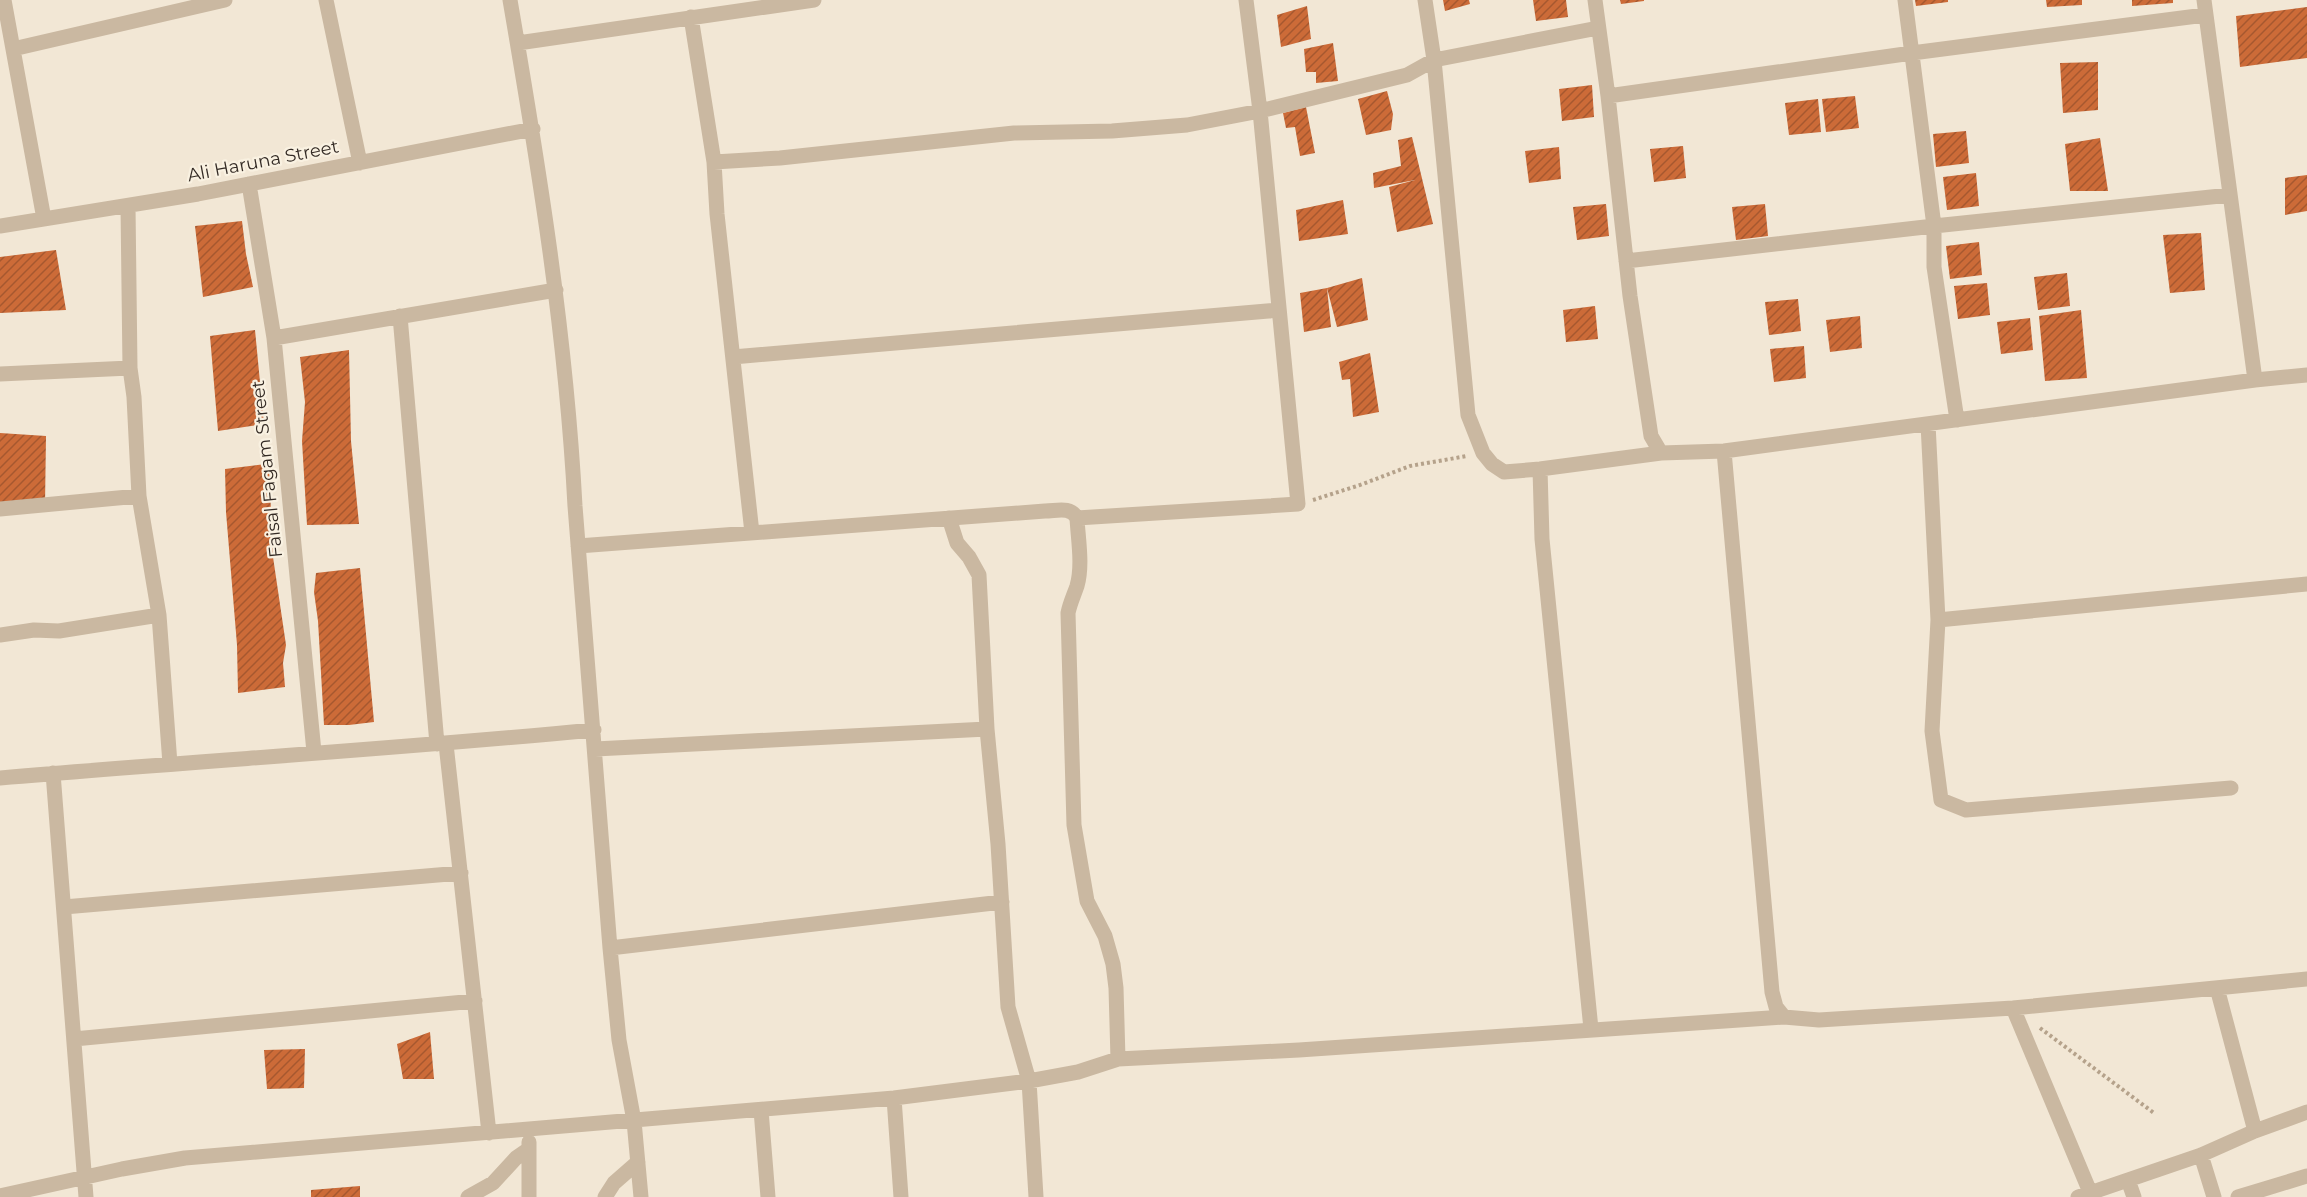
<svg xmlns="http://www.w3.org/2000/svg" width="2307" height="1197" font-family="Montserrat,sans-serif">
	<defs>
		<pattern id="building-hatch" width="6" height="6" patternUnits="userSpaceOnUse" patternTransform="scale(1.5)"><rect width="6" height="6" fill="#cc6b38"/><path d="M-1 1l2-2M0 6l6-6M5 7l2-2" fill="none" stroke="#a6582f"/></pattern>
	</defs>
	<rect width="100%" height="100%" fill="#f2e7d5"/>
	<!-- building -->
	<path fill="url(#building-hatch)" d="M1443,0H1469L1470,4L1445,11Z
		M1533,0H1566L1568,17L1536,21Z
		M1620,0H1644V1L1621,4Z
		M1915,0H1948V2L1916,6Z
		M2046,0H2082V5L2047,7Z
		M2132,0H2173V3L2132,6Z
		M1307,6L1311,39L1281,47L1277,15Z
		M2307,7V58L2240,67L2236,16Z
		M1333,43L1338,81L1316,83V72H1306L1304,49Z
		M2098,62V110L2063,113L2060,63Z
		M1592,85L1594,117L1562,121L1559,89Z
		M1387,91L1393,114L1391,130L1366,135L1358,99Z
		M1855,96L1859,128L1826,132L1822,99Z
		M1818,99L1821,132L1789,135L1785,103Z
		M1306,107L1315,153L1300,156L1295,127L1286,128L1283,113Z
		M1966,131L1969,163L1936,167L1933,134Z
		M1412,137L1433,224L1397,232L1389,187L1415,180L1374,188L1373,173L1401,166L1398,140Z
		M2100,138L2108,191H2070L2065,144Z
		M1683,146L1686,178L1654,182L1650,149Z
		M1559,147L1561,179L1529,183L1525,151Z
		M1976,173L1979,206L1947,210L1943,177Z
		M2307,175V211L2285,215V178Z
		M1343,200L1348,234L1299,241L1296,210Z
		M1606,204L1609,236L1577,240L1573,207Z
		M1765,204L1768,236L1736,240L1732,207Z
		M242,221L246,254L253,287L203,297L195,226Z
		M2201,233L2205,290L2170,293L2163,235Z
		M1979,242L1982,275L1950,279L1946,246Z
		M56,250L66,310L0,313V257Z
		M2067,273L2070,306L2038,310L2034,277Z
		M1362,278L1368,320L1337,327L1327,288Z
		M1987,283L1990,315L1958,319L1954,286Z
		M1327,288L1331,327L1304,332L1300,293Z
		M1798,299L1801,331L1769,335L1765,302Z
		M1595,306L1598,339L1566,342L1563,310Z
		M2081,310L2087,378L2045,381L2039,316Z
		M1860,316L1862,348L1830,352L1826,320Z
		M2030,318L2033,350L2001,354L1997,322Z
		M255,330L264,424L218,431L210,336Z
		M1804,346L1806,378L1774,382L1770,349Z
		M349,350L351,441L359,524L307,525L302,441L305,402L300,357Z
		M1370,353L1379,412L1353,417L1350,379L1342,380L1339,362Z
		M0,433L46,436L45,505L0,509Z
		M265,464L269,466L273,557L286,645L283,663L285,687L238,693L237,645L226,512L225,469Z
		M360,568L374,722L349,725H324L318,621L314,592L316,573Z
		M430,1032L434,1079H403L397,1044Z
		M305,1049L304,1088L267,1089L264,1050Z
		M360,1186V1197H311V1190Z"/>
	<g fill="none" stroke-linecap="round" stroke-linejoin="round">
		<!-- path -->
		<path stroke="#b5a28b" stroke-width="4" stroke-dasharray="3 3" stroke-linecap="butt" d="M1313,500L1360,485L1410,466L1467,456
			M2040,1028L2154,1113"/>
		<!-- minor -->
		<path stroke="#cab8a1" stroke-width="15" d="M4,0L44,219
			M326,0L360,163
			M510,0C539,169 566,334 575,506L610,948L619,1040L634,1121L641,1197
			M1425,0L1434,60L1468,415L1483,453L1492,464L1504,472L1540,469L1661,453L1724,451L2255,380L2307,375
			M1595,0L1608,96L1630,296L1651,436L1661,453
			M2204,0L2255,380
			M691,17L714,162
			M518,43L814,0
			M13,49L225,0
			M1608,96L1912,53L2205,15
			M249,184L274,338L314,752
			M128,206L130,368L134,397L139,496L159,615L170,764
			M0,226L198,194L533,129
			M1626,261L1934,226L1905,0
			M400,316L437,744
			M274,338L556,290
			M733,357L1279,310
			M0,374L130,368
			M1957,420L1934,267V226L2230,195
			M1928,424L1938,620L2307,584
			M1724,451L1772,992L1776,1007L1784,1017L1819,1020L2013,1008L2307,979
			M1540,469L1542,539L1591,1029
			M0,509L139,496
			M949,518L957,543L969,557L979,575L987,729L998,844L1008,1007L1029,1081L1036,1197
			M1077,518L1298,504L1260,111L1246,0
			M752,533L717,214L714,162L780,158L1014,133L1112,131L1187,125L1260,111L1407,75L1434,60L1598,28
			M578,546L1045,511C1057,511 1070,506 1077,518C1078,539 1083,565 1077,586C1074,595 1070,603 1068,613L1074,825L1087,901L1105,936L1113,964L1116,988L1118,1059
			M1938,620L1932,731L1941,800L1966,810L2231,788
			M0,635L34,630L59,631L159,615
			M446,744L489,1133
			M595,749L987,729
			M53,773L86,1197
			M0,778C198,761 396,749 594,730
			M64,907L461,873
			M610,948L1002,902
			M2217,988L2255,1131
			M2013,1008L2090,1192
			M74,1039L475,1001
			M894,1098L901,1197
			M761,1110L768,1197
			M529,1142V1197
			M2201,1155L2214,1197
			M2128,1180L2134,1197
			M0,1196L122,1169L185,1158L894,1098L1029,1081L1078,1072L1118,1059L1299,1050L1784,1017
			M468,1197L493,1183L516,1158L529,1149
			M605,1197L614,1183L638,1162
			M2078,1197L2201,1155L2255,1131L2307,1112
			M2238,1197L2307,1176"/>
	</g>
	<g text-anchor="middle" stroke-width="4.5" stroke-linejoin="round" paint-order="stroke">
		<!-- street labels -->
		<g font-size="18" fill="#332a24" stroke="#f9f1e1">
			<text transform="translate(263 161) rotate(-11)" y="6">Ali Haruna Street</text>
			<text transform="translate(267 469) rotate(-96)" y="6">Faisal Fagam Street</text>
		</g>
	</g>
</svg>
